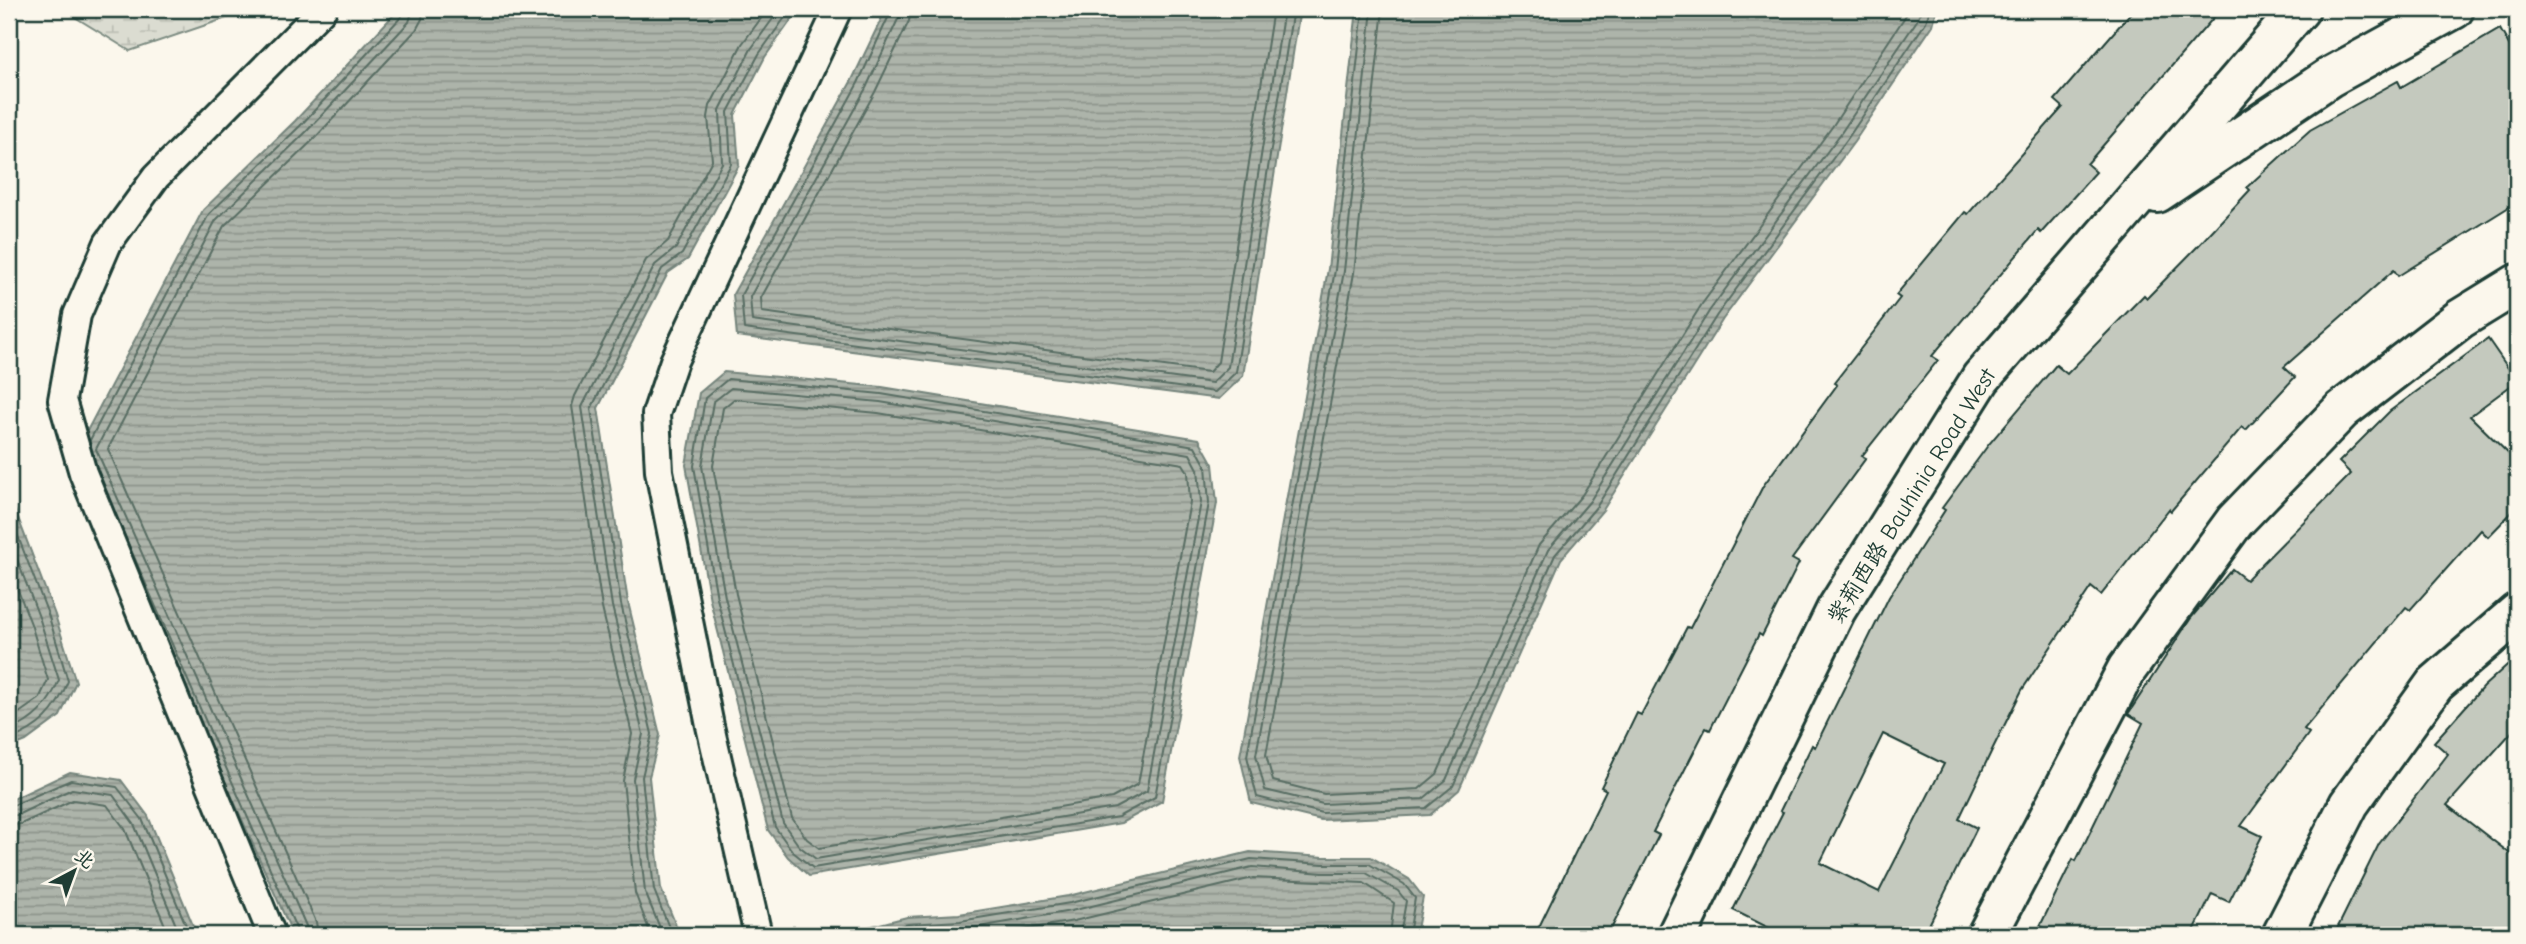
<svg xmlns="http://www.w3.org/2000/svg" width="2526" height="944" viewBox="0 0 2526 944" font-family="'Comic Neue','LXGW WenKai TC',sans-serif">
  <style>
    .wetland { fill: url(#wetland-marsh); stroke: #7d8c82; stroke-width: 2 }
    .water { fill: url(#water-rules); stroke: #74847b; stroke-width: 2 }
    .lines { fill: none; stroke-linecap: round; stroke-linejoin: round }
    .shore { stroke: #586d63; stroke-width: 2 }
    .building { fill: #c4c9be; stroke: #1f3d34; stroke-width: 2; fill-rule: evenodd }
    .lane-casing { stroke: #1f3d34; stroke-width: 32 }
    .street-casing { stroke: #1f3d34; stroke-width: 44 }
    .lane { stroke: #fbf7ec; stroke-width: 26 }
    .street { stroke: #fbf7ec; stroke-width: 38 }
    .labels { text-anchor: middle; stroke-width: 5; stroke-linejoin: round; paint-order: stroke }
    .street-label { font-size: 23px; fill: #1f3d34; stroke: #fbf7ec }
  </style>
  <defs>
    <pattern id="wetland-marsh" width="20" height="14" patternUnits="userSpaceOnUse" patternTransform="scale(1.75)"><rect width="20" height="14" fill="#dbdcd1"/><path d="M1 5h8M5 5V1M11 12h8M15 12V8" fill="none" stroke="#bcbeb4"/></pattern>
    <pattern id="water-rules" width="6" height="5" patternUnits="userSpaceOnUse" patternTransform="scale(1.75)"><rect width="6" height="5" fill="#adb4aa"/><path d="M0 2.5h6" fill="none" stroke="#8c948b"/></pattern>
  </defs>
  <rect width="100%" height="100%" fill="#fbf7ec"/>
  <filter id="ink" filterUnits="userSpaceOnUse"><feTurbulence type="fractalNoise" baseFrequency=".0143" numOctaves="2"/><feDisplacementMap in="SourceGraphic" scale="14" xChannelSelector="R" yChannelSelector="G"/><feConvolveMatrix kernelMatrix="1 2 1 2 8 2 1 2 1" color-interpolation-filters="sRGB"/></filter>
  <g filter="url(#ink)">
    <polygon class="wetland" points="62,9 253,9 130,51"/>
    <g class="water">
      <polygon points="399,9 799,9 765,57 735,115 739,165 688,259 668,273 598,408 628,602 660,735 649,777 661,889 680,935 293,935 78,448 203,210 295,121"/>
      <polygon points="886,9 1300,9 1243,376 1219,399 737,336 733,294 852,80"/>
      <polygon points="1357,9 1937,9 1933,25 1854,142 1723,319 1603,510 1561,559 1459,790 1430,815 1321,820 1251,803 1240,756 1328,269"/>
      <polygon points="724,372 882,387 1199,439 1213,464 1217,503 1162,801 1121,823 809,876 788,857 768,830 710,600 686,465 699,393"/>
      <polygon points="9,494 55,615 76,682 60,716 26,741 9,748"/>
      <polygon points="70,772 121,780 148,816 197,935 9,935 9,801"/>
      <polygon points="1250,852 1324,857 1371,857 1409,879 1423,897 1416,935 837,935 907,917 959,914 1068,896"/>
    </g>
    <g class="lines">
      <g class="shore">
        <polyline points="892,9 858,83 741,295 744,329 1215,392 1236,372 1293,9"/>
        <polyline points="900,9 899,17 866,88 750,297 752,321 1212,383 1228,367 1284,9"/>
        <polyline points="911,9 909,21 875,92 761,298 762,312 1209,372 1218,362 1273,9"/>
        <polyline points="1363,9 1335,270 1247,756 1257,797 1322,813 1426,808 1453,786 1555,555 1597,506 1717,315 1848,138 1926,22 1930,9"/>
        <polyline points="1372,9 1344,271 1256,755 1265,790 1323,804 1423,799 1446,780 1548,550 1590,501 1710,310 1841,133 1918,19 1921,9"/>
        <polyline points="1383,9 1354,273 1266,755 1273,781 1324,794 1419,789 1437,774 1539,545 1582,495 1702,304 1832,127 1910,9"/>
        <polygon points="728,379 881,394 1195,446 1206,466 1209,503 1155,797 1118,817 813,868 793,852 775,827 717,598 694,466 705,398"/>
        <polygon points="731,388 880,402 1190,454 1198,469 1201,502 1147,791 1115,808 816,859 799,846 783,823 725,597 702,466 713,402"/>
        <polygon points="734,399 878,413 1183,464 1188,472 1190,502 1138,784 1112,798 819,848 807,839 792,818 736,594 713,466 723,408"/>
        <polyline points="89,442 209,214 300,126 402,16 404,9"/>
        <path d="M 9,513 L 49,617 L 68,681 C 56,712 40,728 9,740"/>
        <polyline points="117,518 299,935"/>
        <path d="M 9,538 L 40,620 L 59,680 C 49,705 34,721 9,731"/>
        <polyline points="9,567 31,624 48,680 39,699 9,720"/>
        <polyline points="9,807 71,780 117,787 142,819 190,935"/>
        <polyline points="9,816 17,815 72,789 113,795 134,824 180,935"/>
        <polyline points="9,826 21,824 73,800 107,805 125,829 169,935"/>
        <polyline points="308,935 306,926 96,449 216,220 306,132 409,22 413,9"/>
        <polyline points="318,935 316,922 108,449 224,226 314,139 416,30 422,19 423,9"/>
        <polyline points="651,935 635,893 623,781 632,734 602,608 572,406 575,396 646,260 668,241 712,160 708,117 710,106 742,44 768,9"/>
        <polyline points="663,935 645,892 633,779 643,734 612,606 582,407 655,265 676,248 722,163 720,110 751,49 780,9"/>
        <polyline points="672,935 654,890 642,777 652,734 621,604 591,409 662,269 682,254 731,164 728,112 759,54 791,9"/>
        <polyline points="864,935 908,924 960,921 1070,903 1251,859 1323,864 1369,864 1404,884 1415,898 1409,935"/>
        <polyline points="898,935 910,932 962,930 1071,911 1252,867 1323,873 1366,873 1398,891 1406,901 1400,935"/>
        <polyline points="993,935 1074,921 1253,878 1364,883 1394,903 1390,935"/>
      </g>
    </g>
    <g class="building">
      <polygon points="2134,9 2221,9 2087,164 2096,172 2041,233 2038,230 1932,356 1938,360 1862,456 1866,458 1792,559 1799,563 1762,636 1759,634 1710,730 1706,728 1679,781 1653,832 1659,835 1608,935 1535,935 1606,790 1601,787 1637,713 1641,715 1687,627 1690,628 1763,486 1837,385 1834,383 1900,298 1896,295 1965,212 1968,214 2063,107 2055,100"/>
      <path d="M 2500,29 L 2517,59 L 2517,202 L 2398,276 L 2394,270 L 2284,367 L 2295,377 L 2246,430 L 2242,427 L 2171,511 L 2169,509 L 2101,595 L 2091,587 L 2022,690 L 1993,748 L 1959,819 L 1977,828 L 1924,935 L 1783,935 L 1733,910 L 1783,812 L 1780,811 L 1812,745 L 1815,747 L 1889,597 L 1945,510 L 1942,508 L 1989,444 L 2056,365 L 2067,374 L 2144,295 L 2147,298 L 2198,246 L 2250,190 L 2247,187 L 2310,130 L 2398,81 L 2401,87 ZM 1883,734 L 1944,764 L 1879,892 L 1820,863 Z"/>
      <polygon points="2488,339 2517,381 2470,416 2517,462 2517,507 2488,537 2481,530 2410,610 2406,607 2304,729 2309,733 2241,826 2262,836 2229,902 2212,894 2192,935 2060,935 2040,926 2073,859 2076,861 2143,723 2128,714 2191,618 2232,569 2246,580 2351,474 2339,462 2390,411"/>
      <polygon points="2517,656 2517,726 2447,805 2517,859 2517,935 2334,935 2379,844 2448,754 2434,742 2483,687"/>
    </g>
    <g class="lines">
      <g class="lane-casing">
        <g id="lane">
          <polyline points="272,935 83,473 62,400 77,315 108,243 156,177 323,9"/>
          <polyline points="758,935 710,726 659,471 656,414 674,361 838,9"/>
        </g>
      </g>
      <g class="street-casing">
        <g id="street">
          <polyline points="2157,193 2330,77 2454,9"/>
          <polyline points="1677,935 1836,610 1981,378 2300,9"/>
          <polyline points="1987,935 2127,669 2235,521 2342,410 2460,319 2517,284"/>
          <polyline points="2282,935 2349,804 2435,684 2517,613"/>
        </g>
      </g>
      <use href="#lane" class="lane"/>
      <use href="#street" class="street"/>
    </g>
  </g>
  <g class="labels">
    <g class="street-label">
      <text transform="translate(1911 496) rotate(-58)" y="8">紫荊西路 Bauhinia Road West</text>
    </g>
  </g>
  <rect width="2526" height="944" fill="none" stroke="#fbf7ec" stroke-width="35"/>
  <rect x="18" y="18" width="2491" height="909" fill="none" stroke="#1f3d34" stroke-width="2.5" filter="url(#ink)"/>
  <g transform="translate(74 871) rotate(41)" stroke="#fbf7ec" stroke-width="5" paint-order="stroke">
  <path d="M0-5L12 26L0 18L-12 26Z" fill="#1f3d34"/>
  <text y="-10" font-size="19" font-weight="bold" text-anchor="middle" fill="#1f3d34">北</text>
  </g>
</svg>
